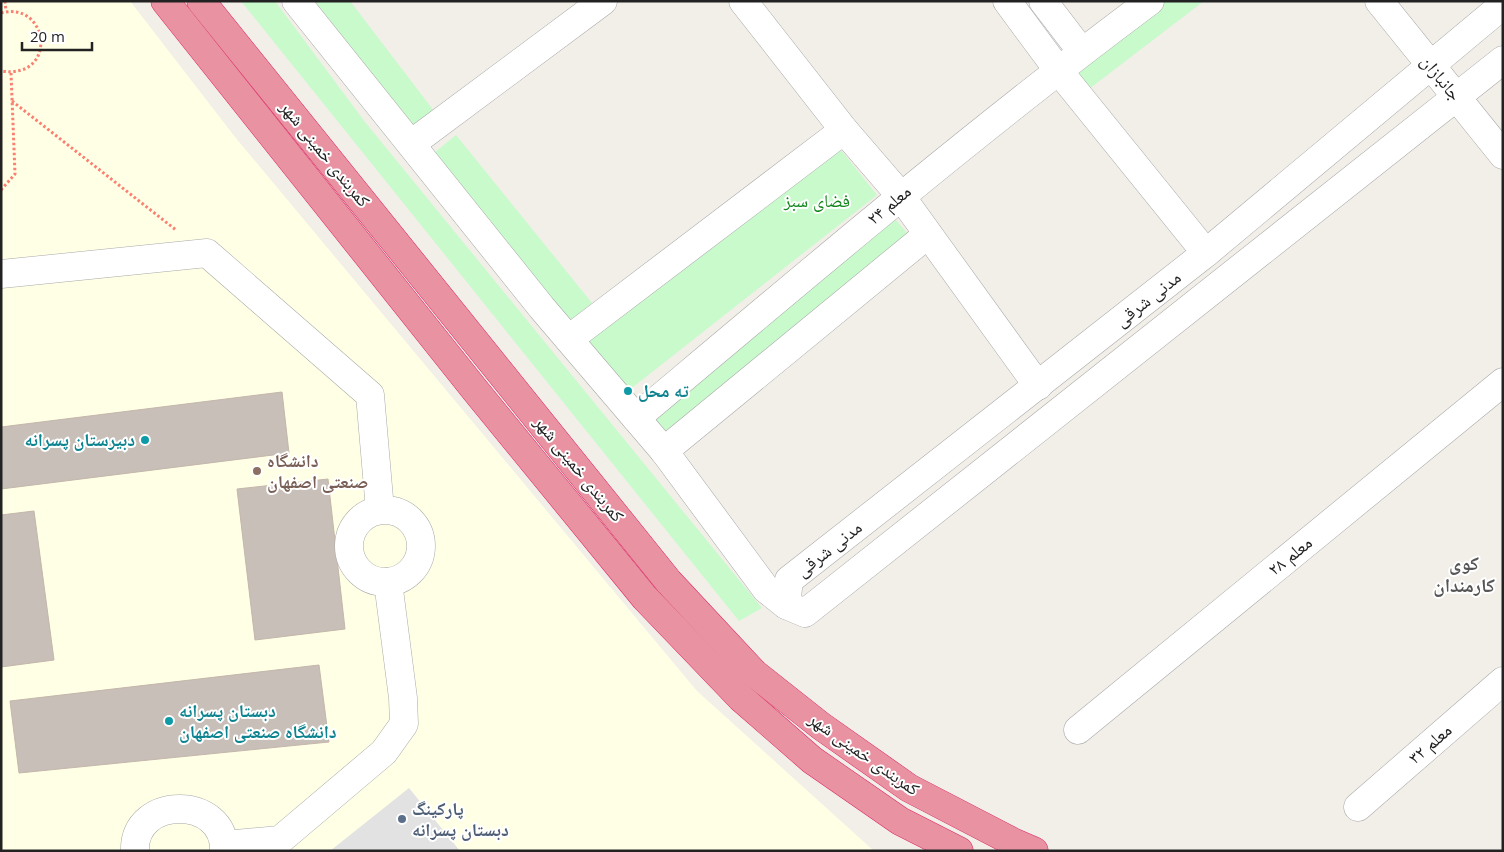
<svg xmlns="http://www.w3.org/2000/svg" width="1504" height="852" viewBox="0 0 1504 852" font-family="'Open Sans','Noto Naskh Arabic',sans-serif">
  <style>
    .education { fill: #ffffe5 }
    .park { fill: #c8facc }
    .parking { fill: #e2e2e2 }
    .building { fill: #c7bfb8; stroke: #c4b6ab }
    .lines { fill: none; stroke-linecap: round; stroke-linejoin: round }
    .minor-casing { stroke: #a9a9a9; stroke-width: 29 }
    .highway-casing { stroke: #dc2a67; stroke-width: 29 }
    .path { stroke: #fa8072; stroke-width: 3; stroke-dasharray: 2.5 2.5; stroke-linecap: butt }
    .minor { stroke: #fff; stroke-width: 28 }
    .highway { stroke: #e892a2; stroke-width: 28 }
    .culture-dot { fill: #0f9aa8; stroke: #fff; stroke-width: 2 }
    .education-dot { fill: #8d6e63; stroke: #fff; stroke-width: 2 }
    .service-dot { fill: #5c6f8a; stroke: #fff; stroke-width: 2 }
    .labels { text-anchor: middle; stroke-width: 4; stroke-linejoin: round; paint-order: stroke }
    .street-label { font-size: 18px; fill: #222; stroke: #fff }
    .park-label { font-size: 18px; fill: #0c8416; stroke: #fff }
    .culture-label { font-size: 18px; font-weight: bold; fill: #0d838f; stroke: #fff; text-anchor: start }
    .education-label { font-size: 18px; font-weight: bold; fill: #785e54; stroke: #fff; text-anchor: start }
    .service-label { font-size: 18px; font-weight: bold; fill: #4e5e75; stroke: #fff; text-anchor: start }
    .neighbourhood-label { font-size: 19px; font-weight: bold; fill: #555; stroke: #fff }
  </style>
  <rect width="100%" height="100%" fill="#f2efe9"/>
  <polygon class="education" points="1,1 130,1 235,137 697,691 874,851 1,851"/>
  <g class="park">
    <polygon points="241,1 275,1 365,122 762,608 739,621"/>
    <polygon points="315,1 350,1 437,115 415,132"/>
    <polygon points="1165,1 1204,1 1089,89 1075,70"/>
    <polygon points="456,135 592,303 570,321 434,153"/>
    <polygon points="837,145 877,195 628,391 588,341"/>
    <polygon points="895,219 913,240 664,439 647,417"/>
  </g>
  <polygon class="parking" points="409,788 460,851 330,851"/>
  <g class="building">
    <polygon points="282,392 289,453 1,489 1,427"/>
    <polygon points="328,479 345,629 255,640 237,489"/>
    <polygon points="34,511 54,660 1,667 1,515"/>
    <polygon points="319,665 329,742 19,773 10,701"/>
  </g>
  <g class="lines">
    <g class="minor-casing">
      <g id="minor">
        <polyline points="296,1 542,308 664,451 766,589 786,605"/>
        <polyline points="743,1 844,130 900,195 1038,386"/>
        <polyline points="1007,1 1058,70 1206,253"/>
        <polyline points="1043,1 1082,52"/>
        <polyline points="1379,1 1503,155"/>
        <polyline points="1503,5 1206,253 789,580 786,605 805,613 1503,60"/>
        <polyline points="411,144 603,1"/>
        <polyline points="1,274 207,253 370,395 380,510"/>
        <polyline points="569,339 844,130"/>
        <path d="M 636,418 C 805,276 973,133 1150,1"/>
        <polyline points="664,451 927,235"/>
        <circle cx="385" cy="546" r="36"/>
        <polyline points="1078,730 1503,382"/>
        <polyline points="1358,807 1503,681"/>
        <polyline points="225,845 280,840 384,752 404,724 403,698 388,582"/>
        <path d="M 135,851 C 133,795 226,795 224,851"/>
      </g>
    </g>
    <g class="highway-casing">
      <g id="highway">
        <polyline points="165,1 475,390 645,598 741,698 812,760 900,821 959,851"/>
        <polyline points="201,1 669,582 754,673 821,726 909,788 1013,842 1034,851"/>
      </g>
    </g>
    <g class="path">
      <polyline points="5,1 6,11"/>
      <path d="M 1,13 C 49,0 59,80 1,71"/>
      <polyline points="12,101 176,230"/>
      <polyline points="1,190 15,174 11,73"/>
    </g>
    <use href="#minor" class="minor"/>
    <use href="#highway" class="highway"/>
  </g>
  <g class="culture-dot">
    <circle cx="628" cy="391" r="5"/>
    <circle cx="145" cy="440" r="5"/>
    <circle cx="169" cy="721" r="5"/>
  </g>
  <circle class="education-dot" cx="257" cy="471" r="5"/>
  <circle class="service-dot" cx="402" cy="819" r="5"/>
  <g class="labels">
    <g class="street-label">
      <text transform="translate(1441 78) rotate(51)" y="6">جانبازان</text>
      <text transform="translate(325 154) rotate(51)" y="6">کمربندی خمینی شهر</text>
      <text transform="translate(889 205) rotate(-40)" y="6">معلم ۲۴</text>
      <text transform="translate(1148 299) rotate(-38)" y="6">مدنی شرقی</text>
      <text transform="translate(579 469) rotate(51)" y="6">کمربندی خمینی شهر</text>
      <text transform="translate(829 549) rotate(-38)" y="6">مدنی شرقی</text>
      <text transform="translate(1290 556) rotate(-39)" y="6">معلم ۲۸</text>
      <text transform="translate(1430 744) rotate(-41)" y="6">معلم ۳۲</text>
      <text transform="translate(864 754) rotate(35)" y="6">کمربندی خمینی شهر</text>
    </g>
    <g class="park-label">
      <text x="817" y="207">فضای سبز</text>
    </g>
    <g class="culture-label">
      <text x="638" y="397">ته محل</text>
      <text x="135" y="446" text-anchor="end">دبیرستان پسرانه</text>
      <text x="179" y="717">دبستان پسرانه<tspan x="179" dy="21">دانشگاه صنعتی اصفهان</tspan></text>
    </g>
    <g class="education-label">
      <text x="267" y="467">دانشگاه<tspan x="267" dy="21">صنعتی اصفهان</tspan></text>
    </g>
    <g class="service-label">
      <text x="412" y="815">پارکینگ<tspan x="412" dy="21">دبستان پسرانه</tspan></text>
    </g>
    <g class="neighbourhood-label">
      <text x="1464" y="570">کوی<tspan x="1464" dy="22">کارمندان</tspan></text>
    </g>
  </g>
  <rect width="1504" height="852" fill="none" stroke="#222222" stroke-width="5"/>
  <path d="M22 42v8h70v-8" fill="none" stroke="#222222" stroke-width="2.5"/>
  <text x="30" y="42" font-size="15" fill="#222222" stroke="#ffffff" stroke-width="4" paint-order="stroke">20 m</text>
</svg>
